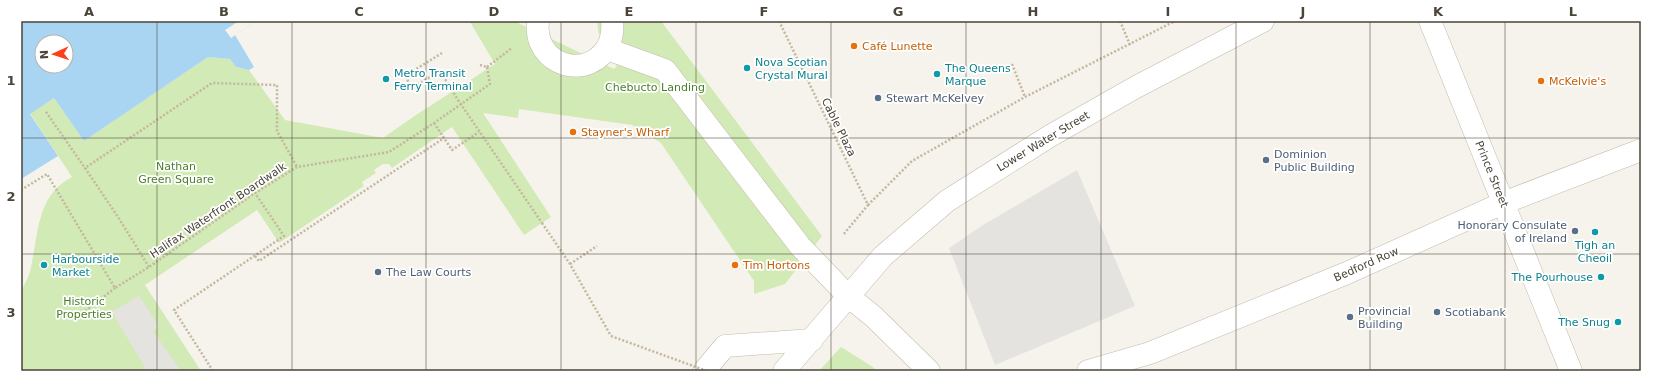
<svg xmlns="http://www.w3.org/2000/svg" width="1662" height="392" viewBox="0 0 1662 392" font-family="'DejaVu Sans',sans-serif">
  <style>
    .green { fill: #d2eab5 }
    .parking { fill: #e5e3e0 }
    .water { fill: #a9d4f2; fill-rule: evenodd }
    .pier { fill: #f6f3ec }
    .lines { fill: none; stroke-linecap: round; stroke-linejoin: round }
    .minor-casing { stroke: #c2bbae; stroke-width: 23 }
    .path { stroke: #c4b79f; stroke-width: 2.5; stroke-dasharray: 2 2; stroke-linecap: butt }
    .minor { stroke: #fff; stroke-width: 22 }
    .path-bridge { stroke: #c4b79f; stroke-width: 2.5; stroke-dasharray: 2 2; stroke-linecap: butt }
    .grid { fill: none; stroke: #4b4439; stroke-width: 1; stroke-opacity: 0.55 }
    .food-dot { fill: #e8710a; stroke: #fff; stroke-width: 1.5 }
    .culture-dot { fill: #0f9aa8; stroke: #fff; stroke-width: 1.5 }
    .service-dot { fill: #5c6f8a; stroke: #fff; stroke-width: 1.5 }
    .labels { text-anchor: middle; stroke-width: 3.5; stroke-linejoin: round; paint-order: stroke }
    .food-label { font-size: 11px; fill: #c56008; stroke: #fff; text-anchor: start }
    .culture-label { font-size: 11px; fill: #0d838f; stroke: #fff; text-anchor: start }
    .park-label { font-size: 11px; fill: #4a7f2a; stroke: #fff }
    .service-label { font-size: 11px; fill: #4e5e75; stroke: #fff; text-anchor: start }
    .street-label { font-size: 11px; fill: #4b4439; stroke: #fff }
    .neatline { fill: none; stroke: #4b4439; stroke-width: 1.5 }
    .grid-label { font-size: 13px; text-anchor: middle; font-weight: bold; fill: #4b4439 }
  </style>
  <rect width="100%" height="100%" fill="#f6f3ec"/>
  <g class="green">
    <path d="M 472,21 L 514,21 L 614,69 L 617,66 C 609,56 595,34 598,21 L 661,21 L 822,236 L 785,284 L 754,294 L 754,281 L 661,143 L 632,125 L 519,109 L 518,118 L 483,113 L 551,217 L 524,235 L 452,127 L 392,168 L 389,164 L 383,164 L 374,170 L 376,173 L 362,182 L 364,186 L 279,243 L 257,210 L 145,285 L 201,371 L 21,371 C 21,351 21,330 21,310 C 21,305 19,296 21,292 C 23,286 27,281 29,275 C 39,240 34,196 72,177 L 30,113 L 54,98 L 84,141 L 208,57 L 230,59 L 236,67 L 249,70 L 285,120 L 383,138 L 416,115 L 495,64 L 470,22 Z"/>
    <polygon points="841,347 873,367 876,371 819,371"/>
  </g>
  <g class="parking">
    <polygon points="1077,170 1135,306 995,365 949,248 983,225"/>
    <polygon points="139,296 159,326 153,331 181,371 147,371 112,312"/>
  </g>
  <path class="water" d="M 21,21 L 256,21 L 235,35 L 254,67 L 249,70 L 236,67 L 230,59 L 208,57 L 84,141 L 54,98 L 30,114 L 58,156 L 21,179 ZM 42,42 L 66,42 L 66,66 L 42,66 Z"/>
  <polygon class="pier" points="239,21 256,21 231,38 225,30"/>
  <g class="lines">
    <g class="minor-casing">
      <g id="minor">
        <path d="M 538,21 C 532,66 591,84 610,42 C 612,35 613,28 612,21"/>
        <polyline points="1430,21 1571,371"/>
        <polyline points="607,49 665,70 800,246 848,296 874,317 929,371"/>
        <polyline points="704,371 725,346 812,340"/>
        <polyline points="784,371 883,256 947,201 1050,136 1136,87 1263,21"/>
        <polyline points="1088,371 1150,353 1347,273 1503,203 1641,150"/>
      </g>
    </g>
    <g class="path">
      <polyline points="779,21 868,205 843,235"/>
      <polyline points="1120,21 1130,45"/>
      <polyline points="442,53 405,76 412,88 440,71 458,100"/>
      <polyline points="1012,64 1025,97"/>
      <polyline points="480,65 487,67"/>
      <polyline points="487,67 512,48"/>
      <polyline points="46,112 85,168"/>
      <polyline points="434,123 452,150 479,132"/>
      <polyline points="21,190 47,174 115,288 149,267 255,193 297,167 389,152 434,123 490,84 487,67"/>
      <polyline points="868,205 912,161 1025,97 1175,21"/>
      <polyline points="542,223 570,264 611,336"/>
      <polyline points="255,256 259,261 444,138"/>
      <polyline points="570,264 597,246"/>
      <polyline points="149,267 118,217 85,168 212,83 277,85 277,131 297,167"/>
      <polyline points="85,311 115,288"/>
      <polyline points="213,371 174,310 284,236 255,193"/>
    </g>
    <use href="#minor" class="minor"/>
    <g class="path-bridge">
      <polyline points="458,100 542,223"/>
      <polyline points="611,336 707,371"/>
    </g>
  </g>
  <path class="grid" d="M 157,21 L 157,371M 292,21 L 292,371M 426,21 L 426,371M 561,21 L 561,371M 696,21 L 696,371M 831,21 L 831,371M 966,21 L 966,371M 1101,21 L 1101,371M 1236,21 L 1236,371M 1370,21 L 1370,371M 1505,21 L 1505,371M 21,138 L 1641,138M 21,254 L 1641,254"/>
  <g class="food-dot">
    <circle cx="854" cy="46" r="4"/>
    <circle cx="1541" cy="81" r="4"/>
    <circle cx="573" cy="132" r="4"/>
    <circle cx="735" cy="265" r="4"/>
  </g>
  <g class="culture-dot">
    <circle cx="747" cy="68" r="4"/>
    <circle cx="937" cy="74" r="4"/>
    <circle cx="386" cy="79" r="4"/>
    <circle cx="1595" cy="232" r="4"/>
    <circle cx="44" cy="265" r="4"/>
    <circle cx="1601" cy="277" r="4"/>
    <circle cx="1618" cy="322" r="4"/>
  </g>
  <g class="service-dot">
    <circle cx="878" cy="98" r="4"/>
    <circle cx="1266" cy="160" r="4"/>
    <circle cx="1575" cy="231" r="4"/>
    <circle cx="378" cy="272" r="4"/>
    <circle cx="1437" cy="312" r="4"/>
    <circle cx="1350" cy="317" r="4"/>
  </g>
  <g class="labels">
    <g class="food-label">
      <text x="862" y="50">Café Lunette</text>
      <text x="1549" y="85">McKelvie's</text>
      <text x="581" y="136">Stayner's Wharf</text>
      <text x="743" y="269">Tim Hortons</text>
    </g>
    <g class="culture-label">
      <text x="755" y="66">Nova Scotian<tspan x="755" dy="13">Crystal Mural</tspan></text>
      <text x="945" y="72">The Queens<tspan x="945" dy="13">Marque</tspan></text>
      <text x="394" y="77">Metro Transit<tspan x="394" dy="13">Ferry Terminal</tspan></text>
      <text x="1595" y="249" text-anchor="middle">Tigh an<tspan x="1595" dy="13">Cheoil</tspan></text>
      <text x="52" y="263">Harbourside<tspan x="52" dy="13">Market</tspan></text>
      <text x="1593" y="281" text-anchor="end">The Pourhouse</text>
      <text x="1610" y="326" text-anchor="end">The Snug</text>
    </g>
    <g class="park-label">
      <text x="655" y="91">Chebucto Landing</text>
      <text x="176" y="170">Nathan<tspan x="176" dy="13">Green Square</tspan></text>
      <text x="84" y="305">Historic<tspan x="84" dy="13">Properties</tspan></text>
    </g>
    <g class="service-label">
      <text x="886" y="102">Stewart McKelvey</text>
      <text x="1274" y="158">Dominion<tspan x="1274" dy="13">Public Building</tspan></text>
      <text x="1567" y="229" text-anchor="end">Honorary Consulate<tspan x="1567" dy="13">of Ireland</tspan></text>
      <text x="386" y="276">The Law Courts</text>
      <text x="1358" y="315">Provincial<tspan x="1358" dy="13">Building</tspan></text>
      <text x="1445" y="316">Scotiabank</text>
    </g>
    <g class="street-label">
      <text transform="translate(839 127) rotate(64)" y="4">Cable Plaza</text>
      <text transform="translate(1043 141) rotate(-31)" y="4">Lower Water Street</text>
      <text transform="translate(1492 174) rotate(68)" y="4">Prince Street</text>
      <text transform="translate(218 210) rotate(-34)" y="4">Halifax Waterfront Boardwalk</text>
      <text transform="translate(1366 264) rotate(-24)" y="4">Bedford Row</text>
    </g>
  </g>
  <rect width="1662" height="392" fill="none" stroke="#ffffff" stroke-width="44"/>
  <g transform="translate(54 54) rotate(267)"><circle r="19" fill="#ffffff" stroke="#b7b4b0"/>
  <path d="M0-3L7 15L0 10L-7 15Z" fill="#fc3f1d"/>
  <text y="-6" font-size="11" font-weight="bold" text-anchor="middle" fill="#4b4439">N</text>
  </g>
  <rect x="22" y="22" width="1618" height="348" class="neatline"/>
  <g class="grid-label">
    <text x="89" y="16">A</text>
    <text x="224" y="16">B</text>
    <text x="359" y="16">C</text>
    <text x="494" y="16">D</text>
    <text x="629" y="16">E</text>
    <text x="764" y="16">F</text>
    <text x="898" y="16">G</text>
    <text x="1033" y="16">H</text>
    <text x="1168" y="16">I</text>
    <text x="1303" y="16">J</text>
    <text x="1438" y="16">K</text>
    <text x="1573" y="16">L</text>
    <text x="11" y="85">1</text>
    <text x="11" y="201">2</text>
    <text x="11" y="317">3</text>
  </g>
</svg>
